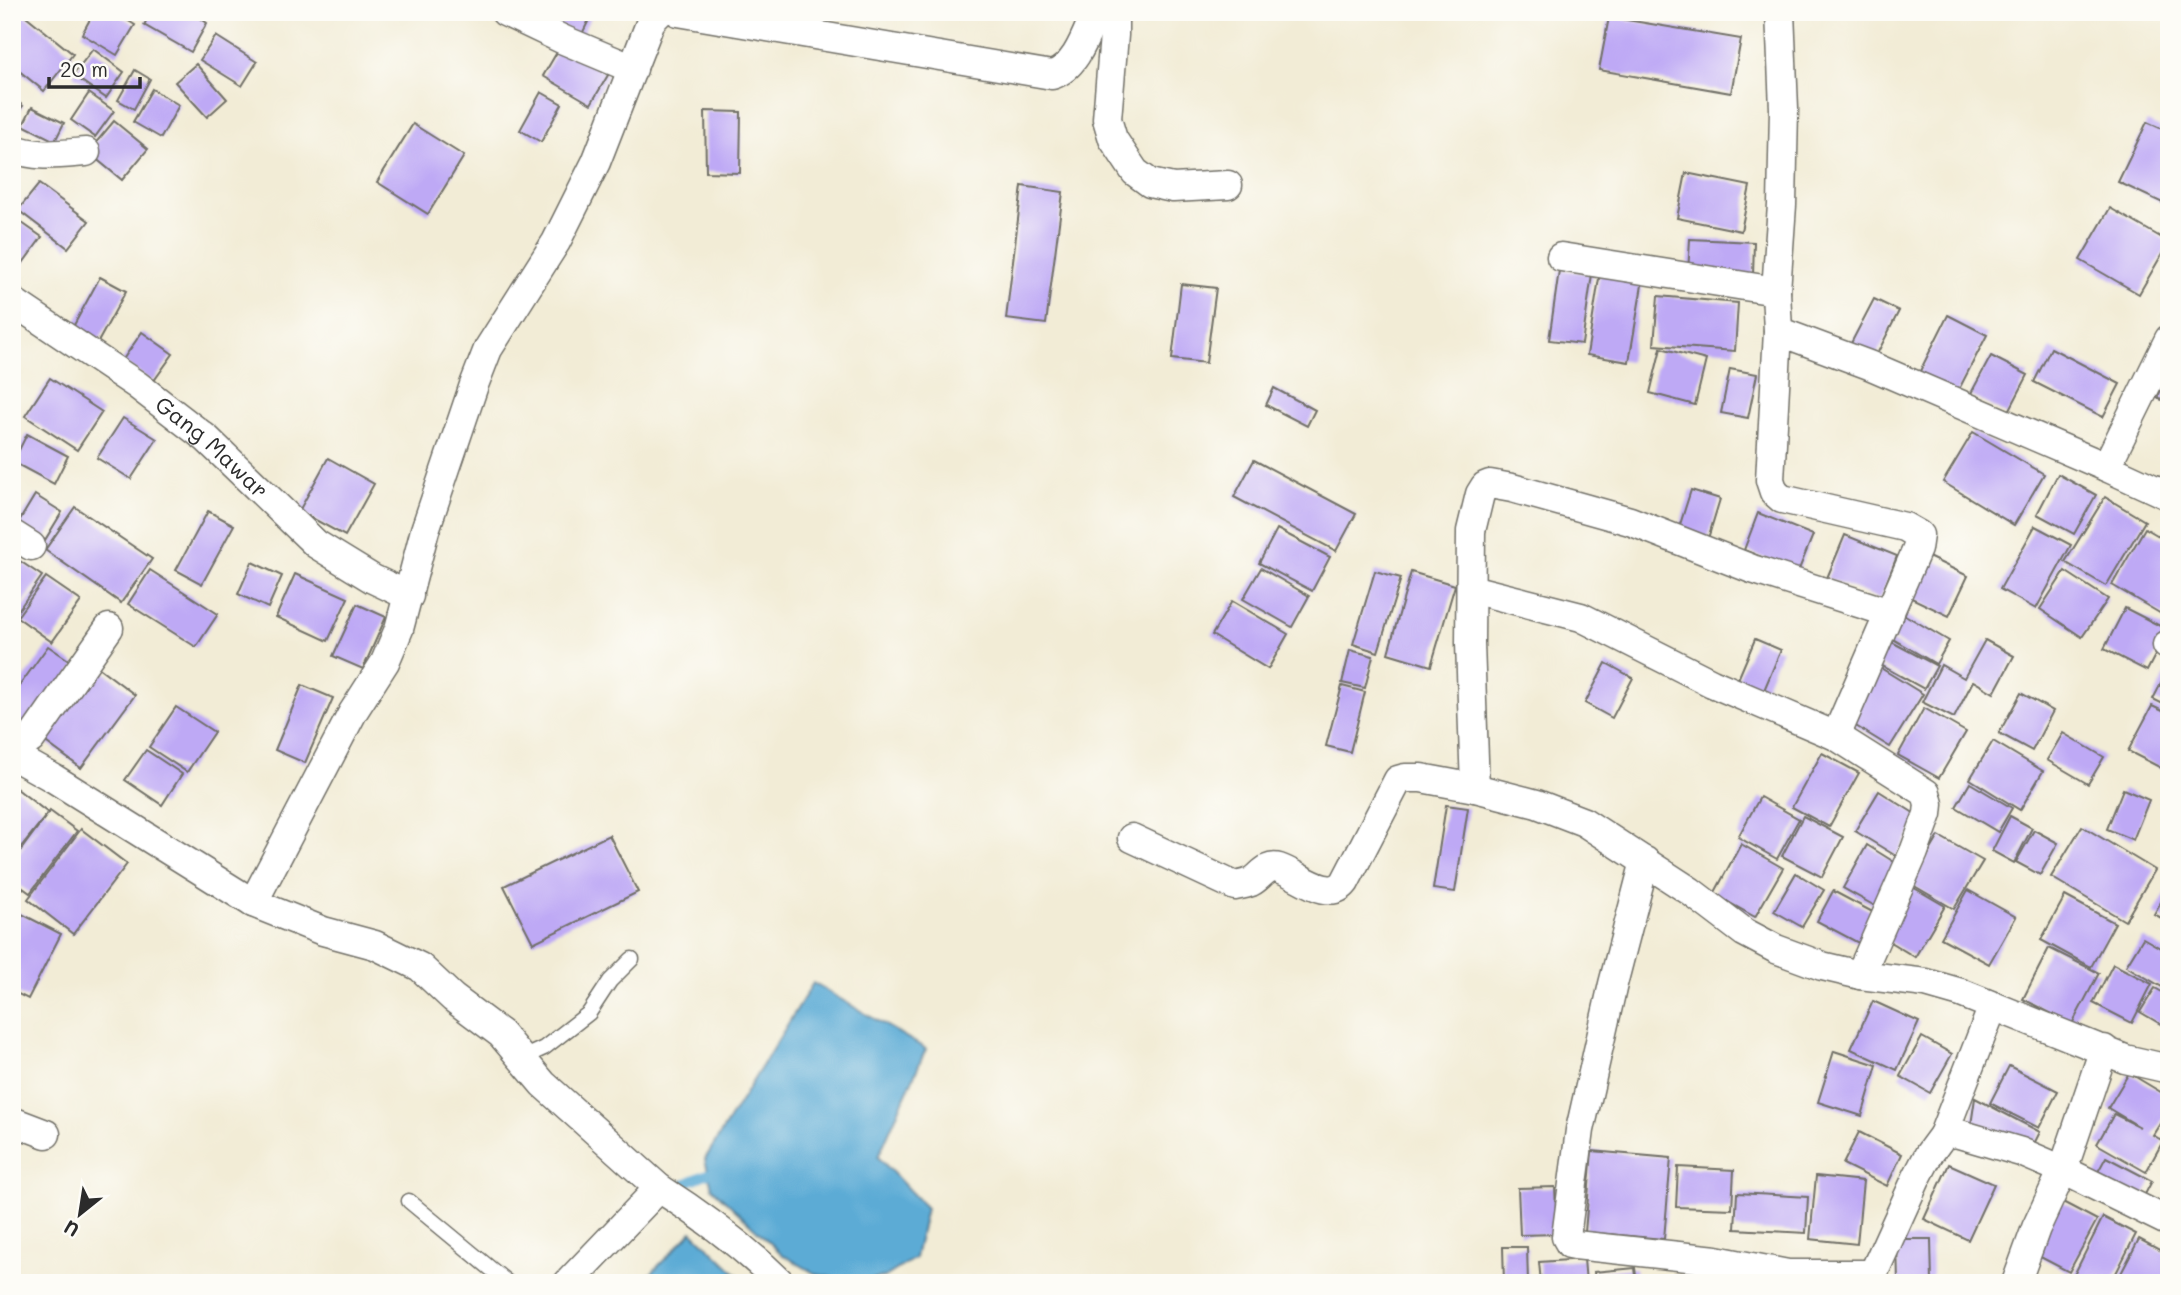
<svg xmlns="http://www.w3.org/2000/svg" width="2181" height="1295" viewBox="0 0 2181 1295" font-family="Mali,sans-serif">
  <style>
    .water { fill: #5babd5; stroke: #436b80; stroke-width: 2 }
    .lines { fill: none; stroke-linecap: round; stroke-linejoin: round }
    .stream { stroke: #5babd5; stroke-width: 9 }
    .building { fill: #bea9f5 }
    .lane-casing { stroke: #716f67; stroke-width: 17 }
    .street-casing { stroke: #716f67; stroke-width: 31 }
    .lane { stroke: #fff; stroke-width: 14 }
    .street { stroke: #fff; stroke-width: 28 }
    .labels { text-anchor: middle; stroke-width: 5; stroke-linejoin: round; paint-order: stroke }
    .street-label { font-size: 23px; fill: #2b2b2b; stroke: #fdfcf7 }
  </style>
  <rect width="100%" height="100%" fill="#fdfcf7"/>
  <filter id="ink" filterUnits="userSpaceOnUse"><feTurbulence type="fractalNoise" baseFrequency=".0143" numOctaves="2"/><feDisplacementMap in="SourceGraphic" scale="14" xChannelSelector="R" yChannelSelector="G"/><feConvolveMatrix kernelMatrix="1 2 1 2 8 2 1 2 1" color-interpolation-filters="sRGB"/></filter>
  <filter id="wash" filterUnits="userSpaceOnUse"><feTurbulence type="fractalNoise" baseFrequency=".00686" numOctaves="4" result="noise"/><feDisplacementMap in="SourceGraphic" scale="28" xChannelSelector="R" yChannelSelector="G"/><feGaussianBlur stdDeviation="1.57" result="paint"/><feColorMatrix in="noise" values="0 0 0 0 0 0 0 0 0 0 0 0 0 0 0 0 0 1.4 0 .05"/><feComposite in="paint" operator="in"/></filter>
  <g filter="url(#wash)">
    <rect width="100%" height="100%" fill="#f2ecd6"/>
    <g class="water">
      <polygon points="813,983 926,1049 878,1157 926,1208 915,1258 885,1277 855,1282 816,1274 783,1255 712,1188 705,1159"/>
      <polygon points="692,1231 746,1283 642,1283"/>
    </g>
    <g class="lines">
      <polyline class="stream" points="683,1186 690,1181 709,1173"/>
    </g>
    <g id="blocks">
      <g class="building">
        <polygon points="12,12 21,12 73,54 44,91 12,65"/>
        <polygon points="94,12 114,12 135,25 117,55 82,34"/>
        <polygon points="151,12 192,12 207,23 191,52 144,25"/>
        <polygon points="562,12 593,12 581,36 556,23"/>
        <polygon points="1609,17 1741,39 1731,93 1599,70"/>
        <polygon points="216,36 257,62 242,86 200,60"/>
        <polygon points="560,47 608,75 591,104 543,76"/>
        <polygon points="93,49 124,72 106,98 73,75"/>
        <polygon points="196,64 227,99 207,117 175,82"/>
        <polygon points="135,70 150,79 134,109 118,100"/>
        <polygon points="152,89 179,105 161,138 133,122"/>
        <polygon points="541,92 562,104 541,142 520,130"/>
        <polygon points="89,93 114,111 95,137 71,120"/>
        <polygon points="12,97 23,106 12,119"/>
        <polygon points="32,107 64,123 55,141 23,125"/>
        <polygon points="705,111 741,112 740,173 706,172"/>
        <polygon points="114,121 148,149 122,180 88,152"/>
        <polygon points="2147,122 2169,132 2169,206 2118,182"/>
        <polygon points="413,124 464,156 428,214 377,182"/>
        <polygon points="1686,173 1750,186 1741,231 1677,218"/>
        <polygon points="39,184 89,221 68,248 18,210"/>
        <polygon points="1022,186 1063,192 1046,324 1006,319"/>
        <polygon points="2110,208 2169,242 2139,294 2080,260"/>
        <polygon points="12,216 42,237 12,278"/>
        <polygon points="1690,239 1754,242 1753,276 1688,273"/>
        <polygon points="1559,270 1592,274 1582,344 1549,340"/>
        <polygon points="1600,272 1643,279 1629,362 1587,355"/>
        <polygon points="100,277 126,291 98,342 73,327"/>
        <polygon points="1181,284 1216,288 1206,363 1172,359"/>
        <polygon points="1658,296 1738,303 1735,351 1654,345"/>
        <polygon points="1874,299 1899,311 1874,360 1849,347"/>
        <polygon points="1948,315 1987,335 1955,397 1917,377"/>
        <polygon points="142,332 173,354 153,382 122,361"/>
        <polygon points="1661,348 1706,360 1695,405 1650,393"/>
        <polygon points="2051,348 2120,384 2103,417 2034,382"/>
        <polygon points="1991,356 2028,375 2007,415 1970,395"/>
        <polygon points="1730,369 1757,374 1748,418 1721,413"/>
        <polygon points="2169,375 2169,403 2157,398"/>
        <polygon points="50,378 102,412 77,450 25,416"/>
        <polygon points="1274,388 1315,410 1307,426 1266,405"/>
        <polygon points="123,418 157,439 131,479 97,458"/>
        <polygon points="1973,432 2044,474 2014,525 1943,482"/>
        <polygon points="27,434 68,456 54,484 13,462"/>
        <polygon points="328,458 374,484 345,536 299,511"/>
        <polygon points="1254,460 1356,514 1336,551 1234,497"/>
        <polygon points="2058,474 2096,495 2074,534 2037,514"/>
        <polygon points="1691,490 1720,499 1707,542 1677,534"/>
        <polygon points="35,495 62,512 45,540 18,523"/>
        <polygon points="2105,497 2145,521 2106,586 2065,562"/>
        <polygon points="75,507 152,559 121,603 45,550"/>
        <polygon points="208,511 234,525 202,584 176,570"/>
        <polygon points="1758,513 1813,535 1798,572 1744,550"/>
        <polygon points="2035,526 2071,545 2036,609 2000,589"/>
        <polygon points="2145,528 2169,542 2169,605 2163,615 2112,585"/>
        <polygon points="1277,529 1330,557 1312,591 1259,563"/>
        <polygon points="1845,535 1897,556 1880,599 1827,578"/>
        <polygon points="1922,554 1968,576 1949,616 1903,594"/>
        <polygon points="14,557 42,576 17,612 12,609 12,560"/>
        <polygon points="252,562 282,576 268,608 238,594"/>
        <polygon points="1261,568 1309,596 1292,627 1243,599"/>
        <polygon points="150,570 218,614 196,647 128,604"/>
        <polygon points="1375,571 1401,578 1378,652 1353,644"/>
        <polygon points="2065,571 2108,599 2082,637 2040,609"/>
        <polygon points="1411,572 1455,585 1431,666 1388,653"/>
        <polygon points="295,574 348,598 328,641 276,617"/>
        <polygon points="46,577 81,601 52,642 17,617"/>
        <polygon points="1232,601 1288,634 1268,669 1212,635"/>
        <polygon points="357,604 386,617 363,669 333,656"/>
        <polygon points="2125,608 2168,630 2147,671 2104,649"/>
        <polygon points="1900,612 1949,641 1936,664 1886,635"/>
        <polygon points="1755,639 1781,650 1762,695 1736,684"/>
        <polygon points="1888,640 1937,666 1924,689 1875,662"/>
        <polygon points="1985,640 2014,656 1994,693 1973,681 1954,718 1922,702 1941,665 1964,678"/>
        <polygon points="48,646 76,665 27,733 12,722 12,696"/>
        <polygon points="1350,650 1373,656 1365,688 1342,683"/>
        <polygon points="1606,663 1633,678 1612,718 1585,703"/>
        <polygon points="94,664 135,695 81,768 39,737"/>
        <polygon points="1879,667 1923,694 1890,747 1846,720"/>
        <polygon points="2169,668 2169,707 2153,699"/>
        <polygon points="302,685 333,698 305,763 275,750"/>
        <polygon points="1342,686 1365,692 1350,752 1326,746"/>
        <polygon points="2021,693 2053,711 2032,751 1999,733"/>
        <polygon points="2152,706 2169,714 2169,772 2128,751"/>
        <polygon points="176,707 214,732 187,772 149,747"/>
        <polygon points="1924,708 1966,732 1939,778 1898,755"/>
        <polygon points="2063,733 2104,757 2088,784 2047,760"/>
        <polygon points="1993,741 2043,771 2020,810 1970,779"/>
        <polygon points="146,750 182,774 162,805 125,780"/>
        <polygon points="1822,753 1859,773 1829,827 1792,807"/>
        <polygon points="1970,783 2012,808 1998,832 1956,807"/>
        <polygon points="12,785 48,813 16,853 12,850"/>
        <polygon points="2123,789 2149,800 2133,840 2107,829"/>
        <polygon points="1879,791 1920,817 1896,856 1855,831"/>
        <polygon points="1760,797 1799,819 1777,859 1738,837"/>
        <polygon points="1446,805 1468,808 1455,892 1433,889"/>
        <polygon points="50,811 77,831 30,893 12,880 12,862"/>
        <polygon points="1803,816 1843,837 1822,877 1782,856"/>
        <polygon points="2010,816 2032,828 2014,863 1992,851"/>
        <polygon points="2082,826 2155,870 2125,921 2051,877"/>
        <polygon points="81,829 127,864 73,934 28,899"/>
        <polygon points="2034,830 2058,843 2040,875 2016,862"/>
        <polygon points="609,835 638,892 533,943 504,886"/>
        <polygon points="1939,836 1983,861 1954,909 1911,884"/>
        <polygon points="1741,844 1783,868 1755,917 1714,894"/>
        <polygon points="1867,845 1899,865 1875,906 1843,888"/>
        <polygon points="1796,873 1824,890 1802,927 1774,911"/>
        <polygon points="1909,885 1945,906 1915,957 1880,936"/>
        <polygon points="2169,888 2169,922 2154,914"/>
        <polygon points="1968,890 2016,917 1989,964 1941,938"/>
        <polygon points="1833,891 1882,917 1866,947 1817,921"/>
        <polygon points="2065,896 2115,923 2091,967 2041,940"/>
        <polygon points="14,910 61,934 28,999 12,991 12,914"/>
        <polygon points="2143,938 2169,953 2169,991 2126,966"/>
        <polygon points="2049,948 2099,973 2072,1024 2023,999"/>
        <polygon points="2113,964 2152,984 2132,1023 2093,1003"/>
        <polygon points="2155,988 2169,996 2169,1029 2140,1012"/>
        <polygon points="1873,1001 1919,1022 1897,1070 1851,1049"/>
        <polygon points="1922,1037 1952,1054 1930,1093 1900,1076"/>
        <polygon points="1834,1051 1877,1065 1862,1116 1818,1102"/>
        <polygon points="2009,1066 2058,1091 2039,1128 1990,1103"/>
        <polygon points="2129,1073 2169,1097 2169,1109 2153,1135 2163,1141 2146,1172 2097,1144 2114,1114 2140,1127 2108,1108"/>
        <polygon points="1975,1098 2040,1132 2031,1150 1971,1125"/>
        <polygon points="1859,1132 1902,1154 1887,1186 1843,1164"/>
        <polygon points="1592,1151 1671,1158 1664,1239 1585,1232"/>
        <polygon points="2106,1157 2152,1181 2140,1204 2094,1179"/>
        <polygon points="1949,1164 1994,1184 1968,1240 1924,1219"/>
        <polygon points="1678,1167 1734,1170 1732,1209 1676,1207"/>
        <polygon points="1816,1176 1863,1181 1857,1244 1810,1239"/>
        <polygon points="1555,1187 1557,1234 1520,1235 1518,1188"/>
        <polygon points="1737,1193 1808,1197 1806,1233 1735,1229"/>
        <polygon points="2057,1199 2097,1220 2069,1272 2029,1251"/>
        <polygon points="2103,1217 2136,1234 2111,1283 2089,1283 2074,1275"/>
        <polygon points="1897,1239 1931,1239 1932,1283 1898,1283"/>
        <polygon points="2139,1239 2169,1255 2168,1283 2116,1283"/>
        <polygon points="1503,1247 1527,1247 1528,1283 1504,1283"/>
        <polygon points="1584,1259 1586,1283 1541,1283 1539,1262"/>
        <polygon points="1635,1268 1637,1283 1595,1283 1594,1272"/>
      </g>
    </g>
  </g>
  <g filter="url(#ink)">
    <use href="#blocks" fill-opacity="0" stroke="#716f67" stroke-width="2"/>
    <g class="lines">
      <g class="lane-casing">
        <g id="lane">
          <polyline points="520,1059 544,1048 589,1013 610,981 632,959"/>
          <polyline points="409,1201 508,1283"/>
        </g>
      </g>
      <g class="street-casing">
        <g id="street">
          <polyline points="505,12 564,40 633,69"/>
          <path d="M 678,12 L 1052,75 C 1077,67 1086,34 1096,12"/>
          <polyline points="1114,12 1114,35 1107,119 1113,139 1135,172 1150,183 1173,188 1228,185"/>
          <polyline points="1780,12 1784,109 1782,205 1776,291 1778,331 1770,480 1774,492 1782,499 1905,527 1919,535 1917,549 1836,736"/>
          <path d="M 12,148 C 36,158 61,154 86,152"/>
          <polyline points="1561,257 1776,291"/>
          <path id="s1" d="M 12,301 L 137,385 L 207,439 L 316,544 L 373,579 L 409,596"/>
          <polyline points="1778,331 1869,365 2106,467 2169,496"/>
          <polyline points="2106,467 2169,339"/>
          <polyline points="12,534 31,546"/>
          <polyline points="1471,589 1581,617 1712,683 1836,736 1926,793 1929,804 1928,814 1914,852 1860,975"/>
          <polyline points="2167,645 2169,646"/>
          <polyline points="12,752 31,739 109,628"/>
          <polyline points="12,755 53,778 253,903 353,712 385,662 399,629 425,530 474,385 488,349 556,242 596,162 651,21 660,12"/>
          <polyline points="1475,788 1470,643 1471,531 1480,494 1485,486 1490,484 1512,488 1630,521 1752,569 1890,613"/>
          <path d="M 1132,838 L 1235,886 C 1240,885 1246,884 1251,882 C 1261,877 1266,864 1279,868 C 1298,874 1329,903 1345,882 L 1398,780 L 1405,778 L 1421,778 L 1475,788 L 1537,804 L 1584,822 L 1690,891 L 1744,932 L 1776,949 L 1822,966 L 1860,975 L 1926,983 L 1961,993 L 2125,1059 L 2169,1069"/>
          <polyline points="1645,861 1613,984 1580,1130 1566,1237 1570,1244 1575,1245 1716,1260 1788,1274 1872,1274"/>
          <polyline points="253,903 323,931 375,945 420,967 453,998 501,1034 543,1084 659,1188 568,1283"/>
          <polyline points="12,1121 46,1134"/>
          <polyline points="1943,1135 1993,1006"/>
          <path d="M 659,1188 C 703,1216 744,1247 781,1283"/>
          <polyline points="1869,1283 1917,1177 1929,1154 1943,1135 1956,1133 2021,1152 2063,1170 2169,1222"/>
          <polyline points="2016,1283 2036,1228 2063,1170 2104,1049"/>
        </g>
      </g>
      <use href="#lane" class="lane"/>
      <use href="#street" class="street"/>
    </g>
  </g>
  <g class="labels">
    <g class="street-label">
      <text dy="8" stroke="none"><textPath href="#s1" startOffset="248">Gang Mawar</textPath></text>
    </g>
  </g>
  <rect width="2181" height="1295" fill="none" stroke="#fdfcf7" stroke-width="42"/>
  <g transform="translate(80 1214) rotate(210)" stroke="#fdfcf7" stroke-width="5" paint-order="stroke">
  <path d="M0-5L12 26L0 18L-12 26Z" fill="#2b2b2b"/>
  <text y="-10" font-size="19" font-weight="bold" text-anchor="middle" fill="#2b2b2b">U</text>
  </g>
  <path d="M49 77v10h91v-10" fill="none" stroke="#2b2b2b" stroke-width="3.5"/>
  <text x="60" y="77" font-size="21" fill="#2b2b2b" stroke="#fdfcf7" stroke-width="5" paint-order="stroke">20 m</text>
</svg>
